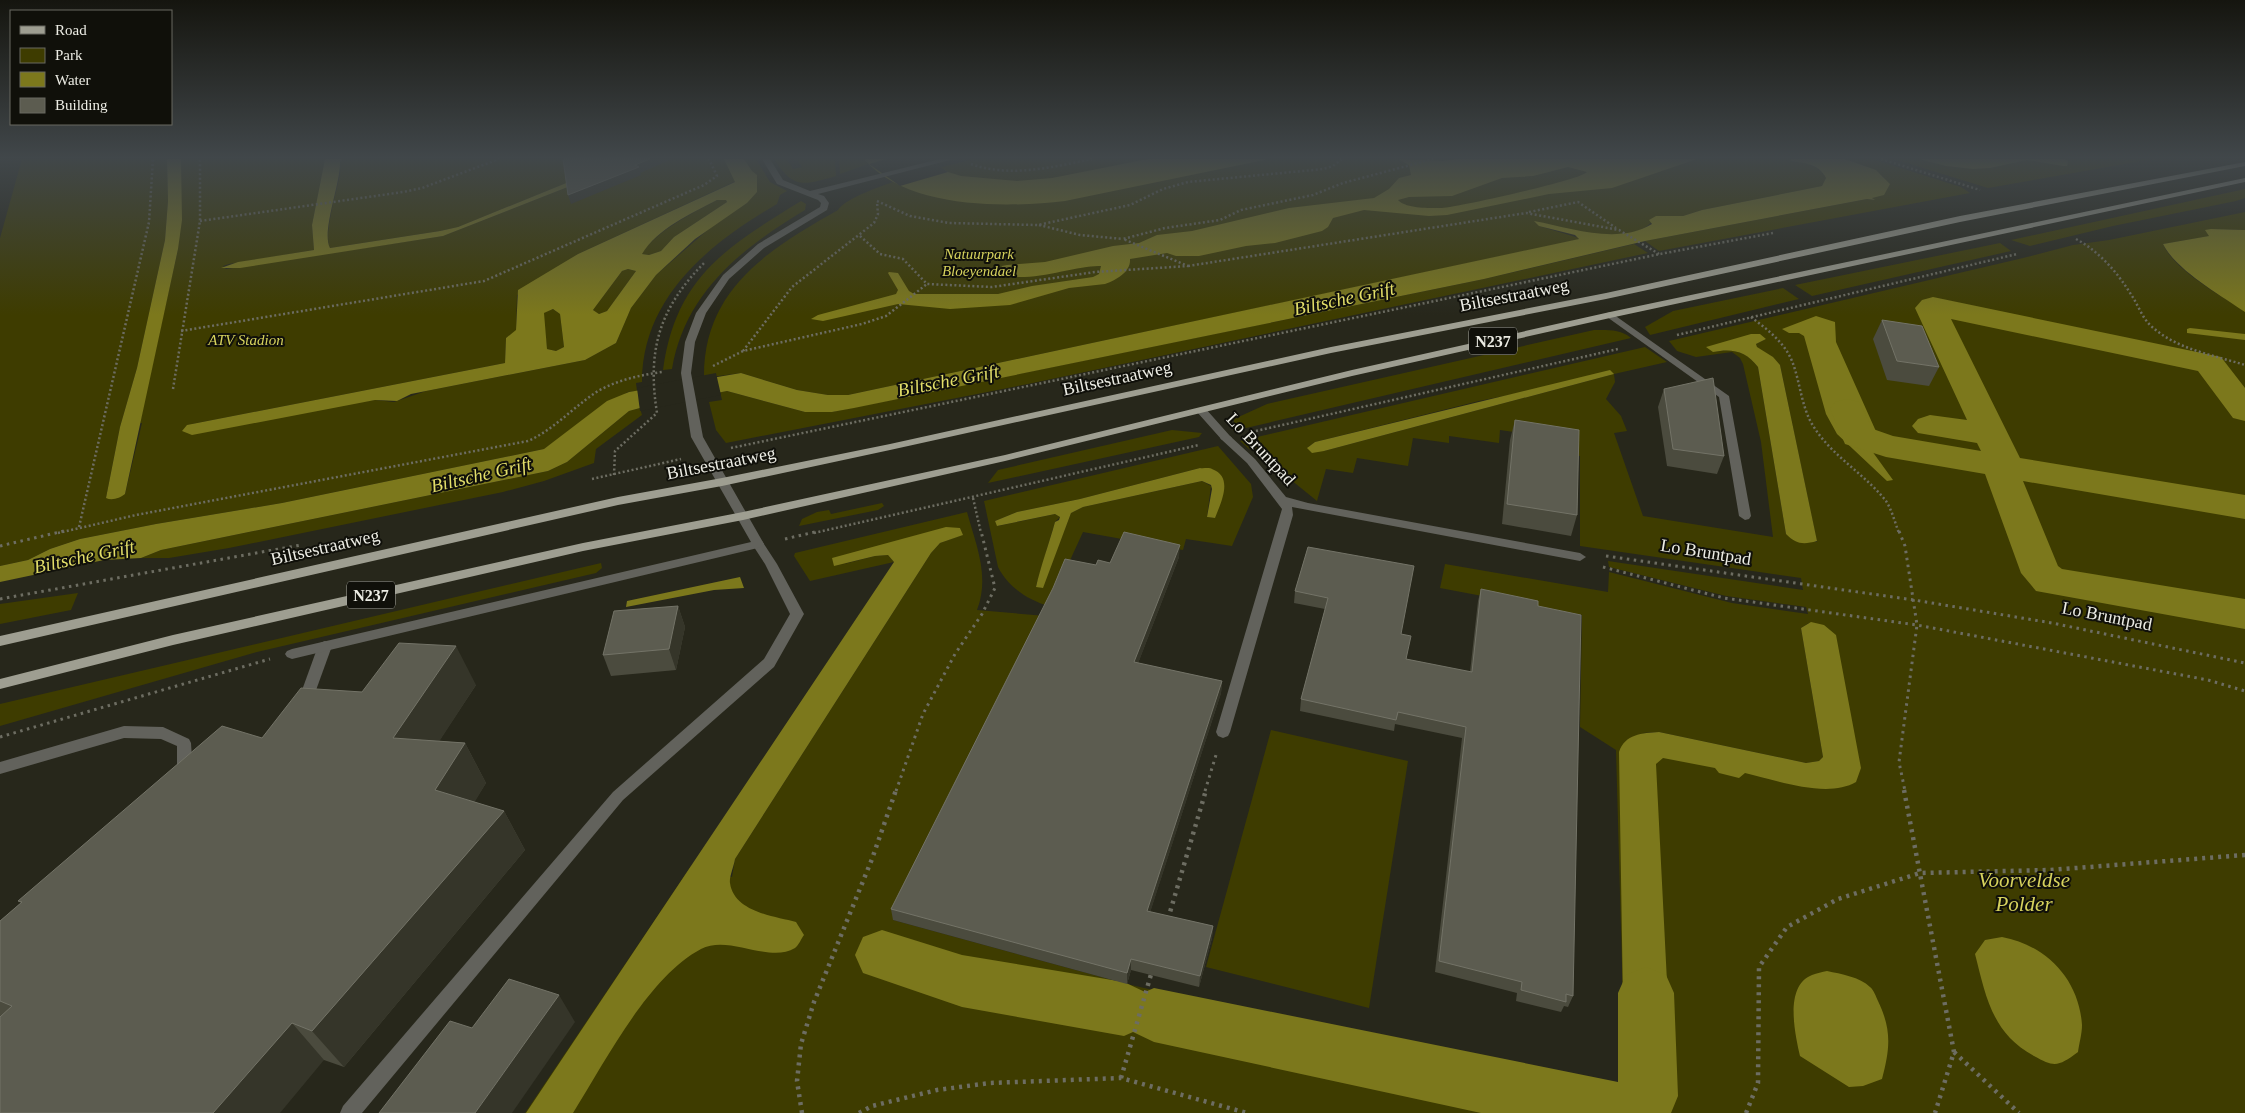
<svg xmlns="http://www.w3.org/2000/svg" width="2245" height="1113" viewBox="0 0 2245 1113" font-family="'Times New Roman',serif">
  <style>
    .green { fill: #3e3c00; fill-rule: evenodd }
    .water { fill: #7c781c; fill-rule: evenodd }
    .pier { fill: #27271b }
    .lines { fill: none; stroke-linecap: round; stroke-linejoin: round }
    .stream { fill: #7c781c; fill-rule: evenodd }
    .canal { fill: #7c781c; fill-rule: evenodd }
    .path-far2 { stroke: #6d6d62; stroke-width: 2.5; stroke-dasharray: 2 2.5; stroke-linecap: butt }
    .path-far1 { stroke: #6d6d62; stroke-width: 3; stroke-dasharray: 2.5 4.5; stroke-linecap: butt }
    .path { stroke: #6d6d62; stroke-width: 4.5; stroke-dasharray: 3 5; stroke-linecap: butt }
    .service { fill: #62625c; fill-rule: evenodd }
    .minor { fill: #62625c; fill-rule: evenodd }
    .primary { fill: #9e9e91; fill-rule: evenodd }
    .wall { fill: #4b4b3e }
    .shaded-wall { fill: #353529 }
    .building { fill: #5c5c50; stroke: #737367 }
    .labels { text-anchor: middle; stroke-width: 4; stroke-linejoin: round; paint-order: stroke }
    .far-park-label { font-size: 15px; font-style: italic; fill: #d6d25d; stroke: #10100a }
    .shield { fill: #10100a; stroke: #aaaaa3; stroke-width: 1 }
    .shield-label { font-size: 16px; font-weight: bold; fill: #ecece4 }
    .street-label { font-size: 18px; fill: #ecece4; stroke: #10100a }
    .water-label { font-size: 19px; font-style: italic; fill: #e2de69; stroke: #10100a }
    .near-park-label { font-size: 21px; font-style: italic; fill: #d6d25d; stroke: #10100a }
  </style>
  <rect width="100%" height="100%" fill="#27271b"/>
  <g class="green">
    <path d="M 22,159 L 167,159 L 168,201 L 165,240 L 137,368 L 120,427 L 106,498 L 125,494 L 142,423 L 140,423 L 144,403 L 178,249 L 181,159 L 325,159 L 312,225 L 314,250 L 229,264 L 223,266 L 226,269 L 443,236 L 639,159 L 724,159 L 736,181 L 578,254 L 517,295 L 516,331 L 506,338 L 505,363 L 187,425 L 375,400 L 394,402 L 426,391 L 585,360 L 616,343 L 631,308 L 656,275 L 711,227 L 747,203 L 752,172 L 744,159 L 756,159 L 770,182 L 787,191 L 780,195 L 777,204 C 710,243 642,297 642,382 L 636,383 L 637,391 L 628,392 L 544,449 L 282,503 L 156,524 L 80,539 L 50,549 L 28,560 L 0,566 L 0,238 Z"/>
    <path d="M 341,159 L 625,159 L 458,227 L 440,231 L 330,248 C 323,235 337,191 340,174 C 341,169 339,164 341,159 Z"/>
    <path d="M 774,159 L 787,159 L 793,169 L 802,167 L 797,159 L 835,159 L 836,176 C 804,185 794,190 774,159 Z"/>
    <polygon points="839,159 864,159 868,164 840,174"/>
    <path d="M 973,159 L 1791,159 L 1792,162 C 1806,161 1819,166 1826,178 L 1822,186 L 1702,210 L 1683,216 L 1656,216 C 1639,248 1570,230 1539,226 L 1579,238 L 1577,240 L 848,395 L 828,395 L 797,390 L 741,373 L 704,378 C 703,289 769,249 838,210 C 851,190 946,166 973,159 Z"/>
    <path d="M 1845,159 L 1872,159 L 1961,187 L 1970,193 L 1659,251 L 1645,241 L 1867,199 L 1874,200 L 1872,198 L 1886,181 C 1879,168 1858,164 1845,159 Z"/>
    <polygon points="1894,159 1919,159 1946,166 1973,169 1990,168 2027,160 2063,166 2068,161 2065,159 2153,159 1988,188"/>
    <polygon points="2245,189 2245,198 2236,201 2113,226 2030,246 2011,240"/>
    <path d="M 717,200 L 726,200 L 727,202 L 674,237 L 661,251 L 649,255 L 641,254 C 659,229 691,214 717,200 Z"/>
    <path d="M 801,201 L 806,204 L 805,210 C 742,248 685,292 672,369 L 663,370 C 676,276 727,247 801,201 Z"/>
    <path d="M 2245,212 L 2245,230 L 2211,229 L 2210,236 L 2163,244 C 2174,270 2221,296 2245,311 L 2245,1113 L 525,1113 L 691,866 L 732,877 L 735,859 L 931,553 L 940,543 L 962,535 L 960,528 L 840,565 L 875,556 L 888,555 L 894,562 L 810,581 L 794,556 L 795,553 L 967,512 C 976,545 990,576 977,610 L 1046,616 L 893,920 L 1127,984 L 1514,1074 L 1621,1091 L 1623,1002 L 1616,750 L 1580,727 L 1582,615 L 1440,588 L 1445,564 L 1608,592 L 1609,572 L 1732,603 L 1808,614 L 1806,607 L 1726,596 L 1609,567 L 1608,561 L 1803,590 L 1801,578 L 1580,546 L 1580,456 L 1554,452 L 1554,438 L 1500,430 L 1499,443 L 1449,436 L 1449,443 L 1413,438 L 1408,466 L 1357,458 L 1353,473 L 1326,469 L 1317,501 L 1280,471 L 1261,452 L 1249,449 L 1240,441 L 1645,347 L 1667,362 L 1614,374 L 1615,382 L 1606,399 L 1621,416 L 1627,431 L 1614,433 L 1643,516 L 1773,537 L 1761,442 L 1743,364 L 1740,358 L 1732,352 L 1696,357 L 1677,351 L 1669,341 L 2023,258 L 2073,245 L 2109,240 ZM 1766,339 L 1756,344 L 1757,348 L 1780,365 L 1817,542 L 1786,534 L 1758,367 C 1746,351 1733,348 1713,352 ZM 1614,374 L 1324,451 L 1308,447 L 1315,442 L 1479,401 ZM 1809,623 L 1838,774 L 1642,733 L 1659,732 L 1806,763 L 1819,761 L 1823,757 L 1801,628 Z"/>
    <polygon points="2000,243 2011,251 1812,296 1795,285"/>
    <polygon points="1634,244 1648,253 1028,384 726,443 716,430 709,402 722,400 720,392 727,391 805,412 832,412 1484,279"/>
    <polygon points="628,269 636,271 607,311 599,314 593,310 622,271"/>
    <polygon points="1783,288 1799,299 1650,335 1645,327 1673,311"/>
    <polygon points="553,309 560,314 564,347 556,351 547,349 543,313"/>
    <path d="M 1594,330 C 1607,330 1621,329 1631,338 L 1233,431 L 1234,419 L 1267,404 Z"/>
    <polygon points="640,408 642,415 596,449 594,463 544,481 503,492 229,548 169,558 141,558 161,550 548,471 567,462 629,411"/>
    <polygon points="1172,430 1202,433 1199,437 988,483 998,470"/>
    <path d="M 1218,446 L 1251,484 L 1253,497 L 1232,546 L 1186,539 L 1183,550 L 1083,532 L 1049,606 C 1028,600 1008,587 998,567 L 984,501 ZM 1200,468 L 1217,474 L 1215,518 L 1207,517 L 1211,486 L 1202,481 L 1083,507 L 1071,513 L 1042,588 L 1036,586 L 1055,522 L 1060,517 L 1055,514 L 998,526 L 995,521 L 1017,512 L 1080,499 Z"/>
    <polygon points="882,503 884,506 878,510 799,526 802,519 817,512 829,510 831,514"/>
    <polygon points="601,563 602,568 596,573 257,652 0,726 0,704"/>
    <polygon points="78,593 71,610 0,624 0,604"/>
    <polygon points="1271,730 1408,761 1369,1008 1206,967"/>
  </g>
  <g class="water">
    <path d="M 167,159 L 181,159 L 182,220 L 178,249 L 125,494 C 120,498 112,501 106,498 L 120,427 L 137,368 L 165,240 L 168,201 Z"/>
    <path d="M 325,159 L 343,159 L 340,161 C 341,183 321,231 330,248 L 440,231 L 458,227 L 625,159 L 639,159 L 443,236 L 240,268 L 221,268 L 238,262 L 314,250 L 312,225 Z"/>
    <path d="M 724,159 L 744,159 L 752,171 L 757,175 L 757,192 L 747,203 L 695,239 L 656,275 L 631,308 L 616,343 L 585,360 L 426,391 L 411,394 L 397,401 L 375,400 L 192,435 L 182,431 L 187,425 L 505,363 L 506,338 L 516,330 L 518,290 L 578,254 L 735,182 ZM 717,200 L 726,200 L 727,202 L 674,237 L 661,251 L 649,255 L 642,254 C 657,229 692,213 717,200 ZM 628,269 L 636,271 L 607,311 L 599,314 L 593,310 L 622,271 ZM 553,309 L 560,314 L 564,347 L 556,351 L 547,349 L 544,313 Z"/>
    <path d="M 864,159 L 928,159 L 948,172 L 961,176 L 1017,181 L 1052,178 L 1148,159 L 1269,159 L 1065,201 C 1005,208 907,209 864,159 Z"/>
    <path d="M 1398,159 L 1443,161 L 1456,159 L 1697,159 L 1612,188 L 1549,194 L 1447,215 L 1429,216 L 1364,210 L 1333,218 L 1328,227 L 1322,231 L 1275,243 L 1246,246 L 1199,256 L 1176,256 L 1167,253 L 1130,259 C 1131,272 1116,280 1105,284 L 1069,288 L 1010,305 L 950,309 L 898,304 L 823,321 L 811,319 L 818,315 L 896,294 L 898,290 L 888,273 L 889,272 L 898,273 L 909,291 L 914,294 L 998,294 L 1032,286 L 1093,277 L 1099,274 L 1101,266 C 1079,264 1015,288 999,271 L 1002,266 L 1007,265 L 1045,262 L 1113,246 L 1139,243 L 1157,235 L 1192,231 L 1289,208 L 1374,198 L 1389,189 L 1399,178 L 1411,175 L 1409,165 ZM 1568,167 L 1587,172 C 1581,180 1458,207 1442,208 C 1431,208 1406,209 1398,200 L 1409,197 L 1452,196 L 1502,178 L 1533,176 Z"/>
    <path d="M 1791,159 L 1845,159 L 1876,170 L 1890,184 L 1884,195 L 1872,198 L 1875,200 L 1867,199 L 1645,241 L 1484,279 L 854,408 L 832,412 L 805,412 L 727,391 L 640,408 L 629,411 L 567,462 L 548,471 L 161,550 L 141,558 L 104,560 L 0,582 L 0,566 L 28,560 L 50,549 L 80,539 L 156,524 L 282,503 L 544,449 L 607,401 L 629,392 L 741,373 L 797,390 L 828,395 L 848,395 L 1579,239 L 1575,235 L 1539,226 L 1534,221 C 1572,228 1617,245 1652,224 L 1649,220 L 1656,216 L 1683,216 L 1702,210 L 1822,186 L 1826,178 C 1818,163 1804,163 1790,161 Z"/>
    <polygon points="1919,159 2065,159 2068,161 2067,166 2063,166 2027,160 1990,168 1973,169 1946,166"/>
    <path d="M 2211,229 L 2245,230 L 2245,312 C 2220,295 2176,270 2163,244 L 2209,236 L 2205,230 Z"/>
    <polygon points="1816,316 1835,322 1836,342 1883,447 1872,447 1872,451 1893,480 1887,481 1837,434 1826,414 1804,336 1799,333 1789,333 1782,329"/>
    <path d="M 1751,334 L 1760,334 L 1766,339 L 1756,344 L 1757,347 L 1773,357 L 1780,365 L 1817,541 C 1803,545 1796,544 1786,534 L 1758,367 C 1746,351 1732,348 1713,352 L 1706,347 Z"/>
    <polygon points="1610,370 1614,374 1324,451 1312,453 1307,448 1315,442"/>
    <path d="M 1200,468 C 1203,469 1209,467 1212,469 C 1234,477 1221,502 1215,518 L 1207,517 L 1212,489 L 1211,485 L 1202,481 L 1083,507 L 1071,513 L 1043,588 L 1036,587 C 1041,565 1049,544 1055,522 L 1059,520 L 1060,517 L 1055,514 L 997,526 L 995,521 L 1017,512 L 1080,499 Z"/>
    <path d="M 946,527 L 960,528 L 963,535 L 940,543 L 931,553 L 735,859 C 734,866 729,877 730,883 C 734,912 774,916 796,922 L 804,935 C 801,939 799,945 795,948 C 769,964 729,934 701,949 C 648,977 605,1062 573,1113 L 526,1113 L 894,562 L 888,555 L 875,556 L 834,566 L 832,558 Z"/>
    <polygon points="740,577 744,588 714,590 626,607 627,601"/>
    <path d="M 1811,622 L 1824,625 L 1836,635 L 1861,768 L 1856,782 C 1827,799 1776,780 1745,773 L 1739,778 L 1719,773 L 1715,768 L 1663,758 L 1656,764 L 1673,1101 L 1623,1002 L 1619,752 C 1625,734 1642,733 1659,732 L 1806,763 L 1819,761 L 1823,757 L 1801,628 Z"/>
    <path d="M 2002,937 C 2046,945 2079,979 2082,1025 C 2082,1034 2079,1044 2078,1052 C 2059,1066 2055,1068 2034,1056 C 1992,1033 1986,997 1975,954 L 1985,940 Z"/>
    <path d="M 1827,971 C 1841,974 1860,977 1870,987 C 1874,990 1876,997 1878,1001 C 1892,1030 1890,1049 1882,1079 L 1863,1086 L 1849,1087 L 1800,1056 C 1795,1034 1784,986 1812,975 C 1817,973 1822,972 1827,971 Z"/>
  </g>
  <g class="pier">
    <polygon points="886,159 929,159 948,172 900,186 869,164"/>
    <polygon points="716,373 721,395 640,411 637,388"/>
  </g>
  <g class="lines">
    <polygon class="stream" points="2190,328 2245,334 2245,340 2187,333 2187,329"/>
    <g class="canal">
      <polygon points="1933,297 2221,357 2245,388 2245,421 2233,418 2198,371 1951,319 2020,458 2245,495 2245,519 2023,481 2058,566 2062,569 2245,599 2245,629 2036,591 2021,573 1985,474 1886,457 1845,444 1830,409 1835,402 1847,399 1859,402 1873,429 1893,436 1981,451 1977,443 1918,433 1912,426 1918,419 1930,415 1967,420 1915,308 1922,300"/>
      <polygon points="882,930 962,955 1124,982 1145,992 1154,988 1618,1082 1618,993 1626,975 1646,967 1666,975 1674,993 1678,1096 1671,1113 1481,1113 1154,1042 1133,1032 1124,1036 962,1007 863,973 855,955 863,937"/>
    </g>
    <g class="path-far2">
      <polyline points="1881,159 1980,190"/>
      <path d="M 971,164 C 1010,178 1053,167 1092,159"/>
      <polyline points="877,201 910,216 949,223 1038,225 1130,205 1163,189 1188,182 1323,169 1333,166 1342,159"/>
      <polyline points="1529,212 1578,202 1616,228"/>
      <polyline points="200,221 403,192 422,188 499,159"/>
      <polyline points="1039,225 1080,235 1123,239"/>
      <polyline points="860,236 880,254 903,259 927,284 992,287 1095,272 1188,266 1123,239 1165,228 1220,220 1241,210 1313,195 1343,183 1433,159"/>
      <path d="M 2076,239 C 2100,252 2118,273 2132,296 C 2138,305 2142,317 2150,325 C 2175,349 2213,355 2245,365"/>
      <polyline points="1188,266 1526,213 1619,230 1659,254"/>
      <path d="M 1751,317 C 1767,329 1784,342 1792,361 C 1800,381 1801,405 1812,424 C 1830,455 1864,473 1886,501 C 1892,510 1895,523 1899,533"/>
      <polyline points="181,331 484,281 704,185 717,176 709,159"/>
      <polyline points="1677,335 2017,254"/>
      <polyline points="743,351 792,287 874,223 878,214 877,202"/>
      <polyline points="713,366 743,351 862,324 886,316 927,284"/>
      <polyline points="173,389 200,221 200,159"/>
      <polyline points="1256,431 1618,349"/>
      <polyline points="731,448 1660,254 1773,233"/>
      <path d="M 614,475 L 615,451 L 657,413 C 647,350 659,309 704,263"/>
      <polyline points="592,479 681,459"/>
      <polyline points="973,498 981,533"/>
      <polyline points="79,527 149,222 153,159"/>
      <path d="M 58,533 L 136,515 L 528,441 C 555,429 573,407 598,391 C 618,380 640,375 662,372"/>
      <polyline points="814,533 1199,445"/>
    </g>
    <g class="path-far1">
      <polyline points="1899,531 1905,546 1917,625 1899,762 1905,791"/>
      <polyline points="785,539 819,531"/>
      <polyline points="0,546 64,531"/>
      <polyline points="1606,556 1914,600 2052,623 2245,663"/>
      <polyline points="1603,567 1724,598 1917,625 2208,680 2245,691"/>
      <polyline points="0,599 301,545"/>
      <polyline points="0,737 270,659"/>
      <polyline points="896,791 923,714 955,654 982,614 995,588 981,531"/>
      <polyline points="1205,791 1216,755"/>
    </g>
    <g class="path">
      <polyline points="1904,790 1954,1052 1935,1113"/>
      <polyline points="1168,919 1206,790"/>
      <polyline points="1954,1052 2019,1113"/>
      <polyline points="1121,1078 1152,971"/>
      <polyline points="802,1113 797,1081 801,1044 814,1002 872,859 896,790"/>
      <polyline points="859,1113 872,1106 937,1090 990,1083 1121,1078 1247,1113"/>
      <polyline points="1746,1113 1758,1083 1759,967 1787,927 1838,899 1920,873 2050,870 2245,855"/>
    </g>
    <g class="service">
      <polygon points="1610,312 1729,396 1751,516 1749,519 1745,520 1739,516 1719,397 1607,317 1607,313"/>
      <polygon points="1226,435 1230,436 1255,459 1286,497 1308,503 1580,553 1586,557 1580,561 1292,507 1293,515 1230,732 1228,736 1223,738 1218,736 1216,732 1282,509 1247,463 1222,440 1220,438"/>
      <polygon points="758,540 762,541 777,564 804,614 774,667 623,800 362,1113 340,1113 343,1106 613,792 764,659 790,614 765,564 752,544"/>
      <polygon points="325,641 330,643 332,646 311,704 309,708 299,708 297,704 318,646 320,643"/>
      <polygon points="124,726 163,727 189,739 191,743 193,775 190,779 185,781 180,779 177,775 177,746 161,739 124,738 0,774 0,762"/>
    </g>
    <g class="minor">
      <polygon points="762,159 770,159 783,180 810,191 940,159 954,159 818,194 824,196 829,203 827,210 764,248 729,279 706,313 695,342 691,373 703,437 764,544 762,547 292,659 287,657 285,654 287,651 292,649 751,542 691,437 681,373 685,342 696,313 723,275 758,244 820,207 821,203 818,200 777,184"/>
      <polygon points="1201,407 1205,408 1230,436 1232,438 1230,440 1222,440 1197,412 1196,410"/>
    </g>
    <g class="primary">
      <polygon points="2245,162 2245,166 1960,222 1606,299 1331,353 890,450 722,486 618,505 0,646 0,636 618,497 722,478 890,444 1331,347 1606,293 1960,216"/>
      <polygon points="2245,178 2245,182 1610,318 1352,376 1005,461 743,520 583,551 173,645 0,689 0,679 173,635 583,543 743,512 1005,455 1352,370 1610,312"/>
    </g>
  </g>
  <g class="wall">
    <polygon points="1882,320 1939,367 1929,386 1887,380 1873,339"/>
    <polygon points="1664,389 1724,456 1717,474 1667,466 1658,407"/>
    <polygon points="1515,420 1577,515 1571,536 1502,524 1510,440"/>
    <polygon points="1308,547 1401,634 1406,659 1470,672 1478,601 1481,589 1538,606 1573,996 1568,1007 1564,1006 1561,1012 1516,1001 1517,993 1435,972 1462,738 1395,724 1394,731 1300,711 1301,699 1325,609 1294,603 1295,591"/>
    <polygon points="1179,557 1138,663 1222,681 1221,693 1150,912 1213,926 1212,938 1199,987 1131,970 1127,984 893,920 891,909 1096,565"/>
    <polygon points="678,606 685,627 676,670 611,676 603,655"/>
    <polygon points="476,685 439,741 465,743 486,783 474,802 504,811 525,850 344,1067 324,1060 0,1113 0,921 21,903 18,901 262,738 362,692"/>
  </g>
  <g class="shaded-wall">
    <polygon points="650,159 672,159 640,173 641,175 571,204 568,195"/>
    <polygon points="1180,545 1179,557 1134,674 1134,662"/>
    <polygon points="678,606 685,627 676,670 669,649"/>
    <polygon points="456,646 476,685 416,777 393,738"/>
    <polygon points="1222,681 1221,693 1147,922 1147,911"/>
    <polygon points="465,743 486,783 458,830 435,790"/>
    <polygon points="504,811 525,850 344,1067 312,1031"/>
    <polygon points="1213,926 1212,938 1199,987 1200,976"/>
    <polygon points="1131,959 1131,970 1127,984 1127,973"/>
    <polygon points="559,995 575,1022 512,1113 475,1113"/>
    <polygon points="292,1023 324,1060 280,1113 213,1113"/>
  </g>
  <g class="building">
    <polygon points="563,159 650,159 635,165 639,167 568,195"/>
    <polygon points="1882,320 1922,326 1939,367 1897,361"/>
    <polygon points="1713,378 1724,456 1673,449 1664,389"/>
    <polygon points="1515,420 1579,430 1577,515 1507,504"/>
    <polygon points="1124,532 1180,545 1134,662 1222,681 1147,911 1213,926 1200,976 1131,959 1127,973 891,909 1053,588 1065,559 1096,565 1098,560 1110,563"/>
    <polygon points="1308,547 1414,566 1401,634 1411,636 1406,659 1472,672 1481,589 1538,601 1538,606 1581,615 1573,996 1566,994 1566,1002 1521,990 1522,982 1439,961 1466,727 1398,712 1396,720 1301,699 1328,598 1295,591"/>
    <polygon points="678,606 669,649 603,655 614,611"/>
    <polygon points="399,643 456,646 393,738 465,743 435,790 504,811 312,1031 292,1023 213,1113 0,1113 0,1017 12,1006 0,1001 0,921 22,902 18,901 222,726 262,738 301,688 362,692"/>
    <polygon points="509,979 559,995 475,1113 379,1113 450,1021 472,1028"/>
  </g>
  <linearGradient id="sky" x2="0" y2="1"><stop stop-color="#15150f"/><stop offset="0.5" stop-color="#41474a"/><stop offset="1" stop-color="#41474a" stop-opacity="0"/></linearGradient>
  <rect width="2245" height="315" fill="url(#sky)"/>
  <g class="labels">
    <g class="far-park-label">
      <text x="979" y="259">Natuurpark<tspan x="979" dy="17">Bloeyendael</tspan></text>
      <text x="246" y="345">ATV Stadion</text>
    </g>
    <g class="shield">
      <rect x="1469" y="327.5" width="48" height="27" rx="4"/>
      <rect x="347" y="581.5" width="48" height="27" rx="4"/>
    </g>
    <g class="shield-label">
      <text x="1493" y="347">N237</text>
      <text x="371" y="601">N237</text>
    </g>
    <g class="street-label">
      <text transform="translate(1514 295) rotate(-11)" y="6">Biltsestraatweg</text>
      <text transform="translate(1117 378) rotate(-12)" y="6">Biltsestraatweg</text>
      <text transform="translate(1261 449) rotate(47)" y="6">Lo Bruntpad</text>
      <text transform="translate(721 463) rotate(-11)" y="6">Biltsestraatweg</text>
      <text transform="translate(325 547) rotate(-13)" y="6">Biltsestraatweg</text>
      <text transform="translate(1706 552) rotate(9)" y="6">Lo Bruntpad</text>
      <text transform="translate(2107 616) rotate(11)" y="6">Lo Bruntpad</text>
    </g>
    <g class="water-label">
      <text transform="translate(1344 298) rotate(-12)" y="7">Biltsche Grift</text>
      <text transform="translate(948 380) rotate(-11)" y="7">Biltsche Grift</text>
      <text transform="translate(481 474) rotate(-13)" y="7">Biltsche Grift</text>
      <text transform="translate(84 556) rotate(-12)" y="7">Biltsche Grift</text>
    </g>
    <g class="near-park-label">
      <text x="2024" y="887">Voorveldse<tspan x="2024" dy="24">Polder</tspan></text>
    </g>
  </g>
  <rect x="10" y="10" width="162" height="115" fill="#10100a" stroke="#686861"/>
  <rect x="20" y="26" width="25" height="8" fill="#9e9e91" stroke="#686861"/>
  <text x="55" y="35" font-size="15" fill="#ecece4">Road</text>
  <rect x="20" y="48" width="25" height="15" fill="#3e3c00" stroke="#686861"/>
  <text x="55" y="60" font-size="15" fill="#ecece4">Park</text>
  <rect x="20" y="72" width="25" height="15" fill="#7c781c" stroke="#686861"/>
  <text x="55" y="85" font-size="15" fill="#ecece4">Water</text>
  <rect x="20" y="98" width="25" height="15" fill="#5c5c50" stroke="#686861"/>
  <text x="55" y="110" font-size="15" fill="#ecece4">Building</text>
</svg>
